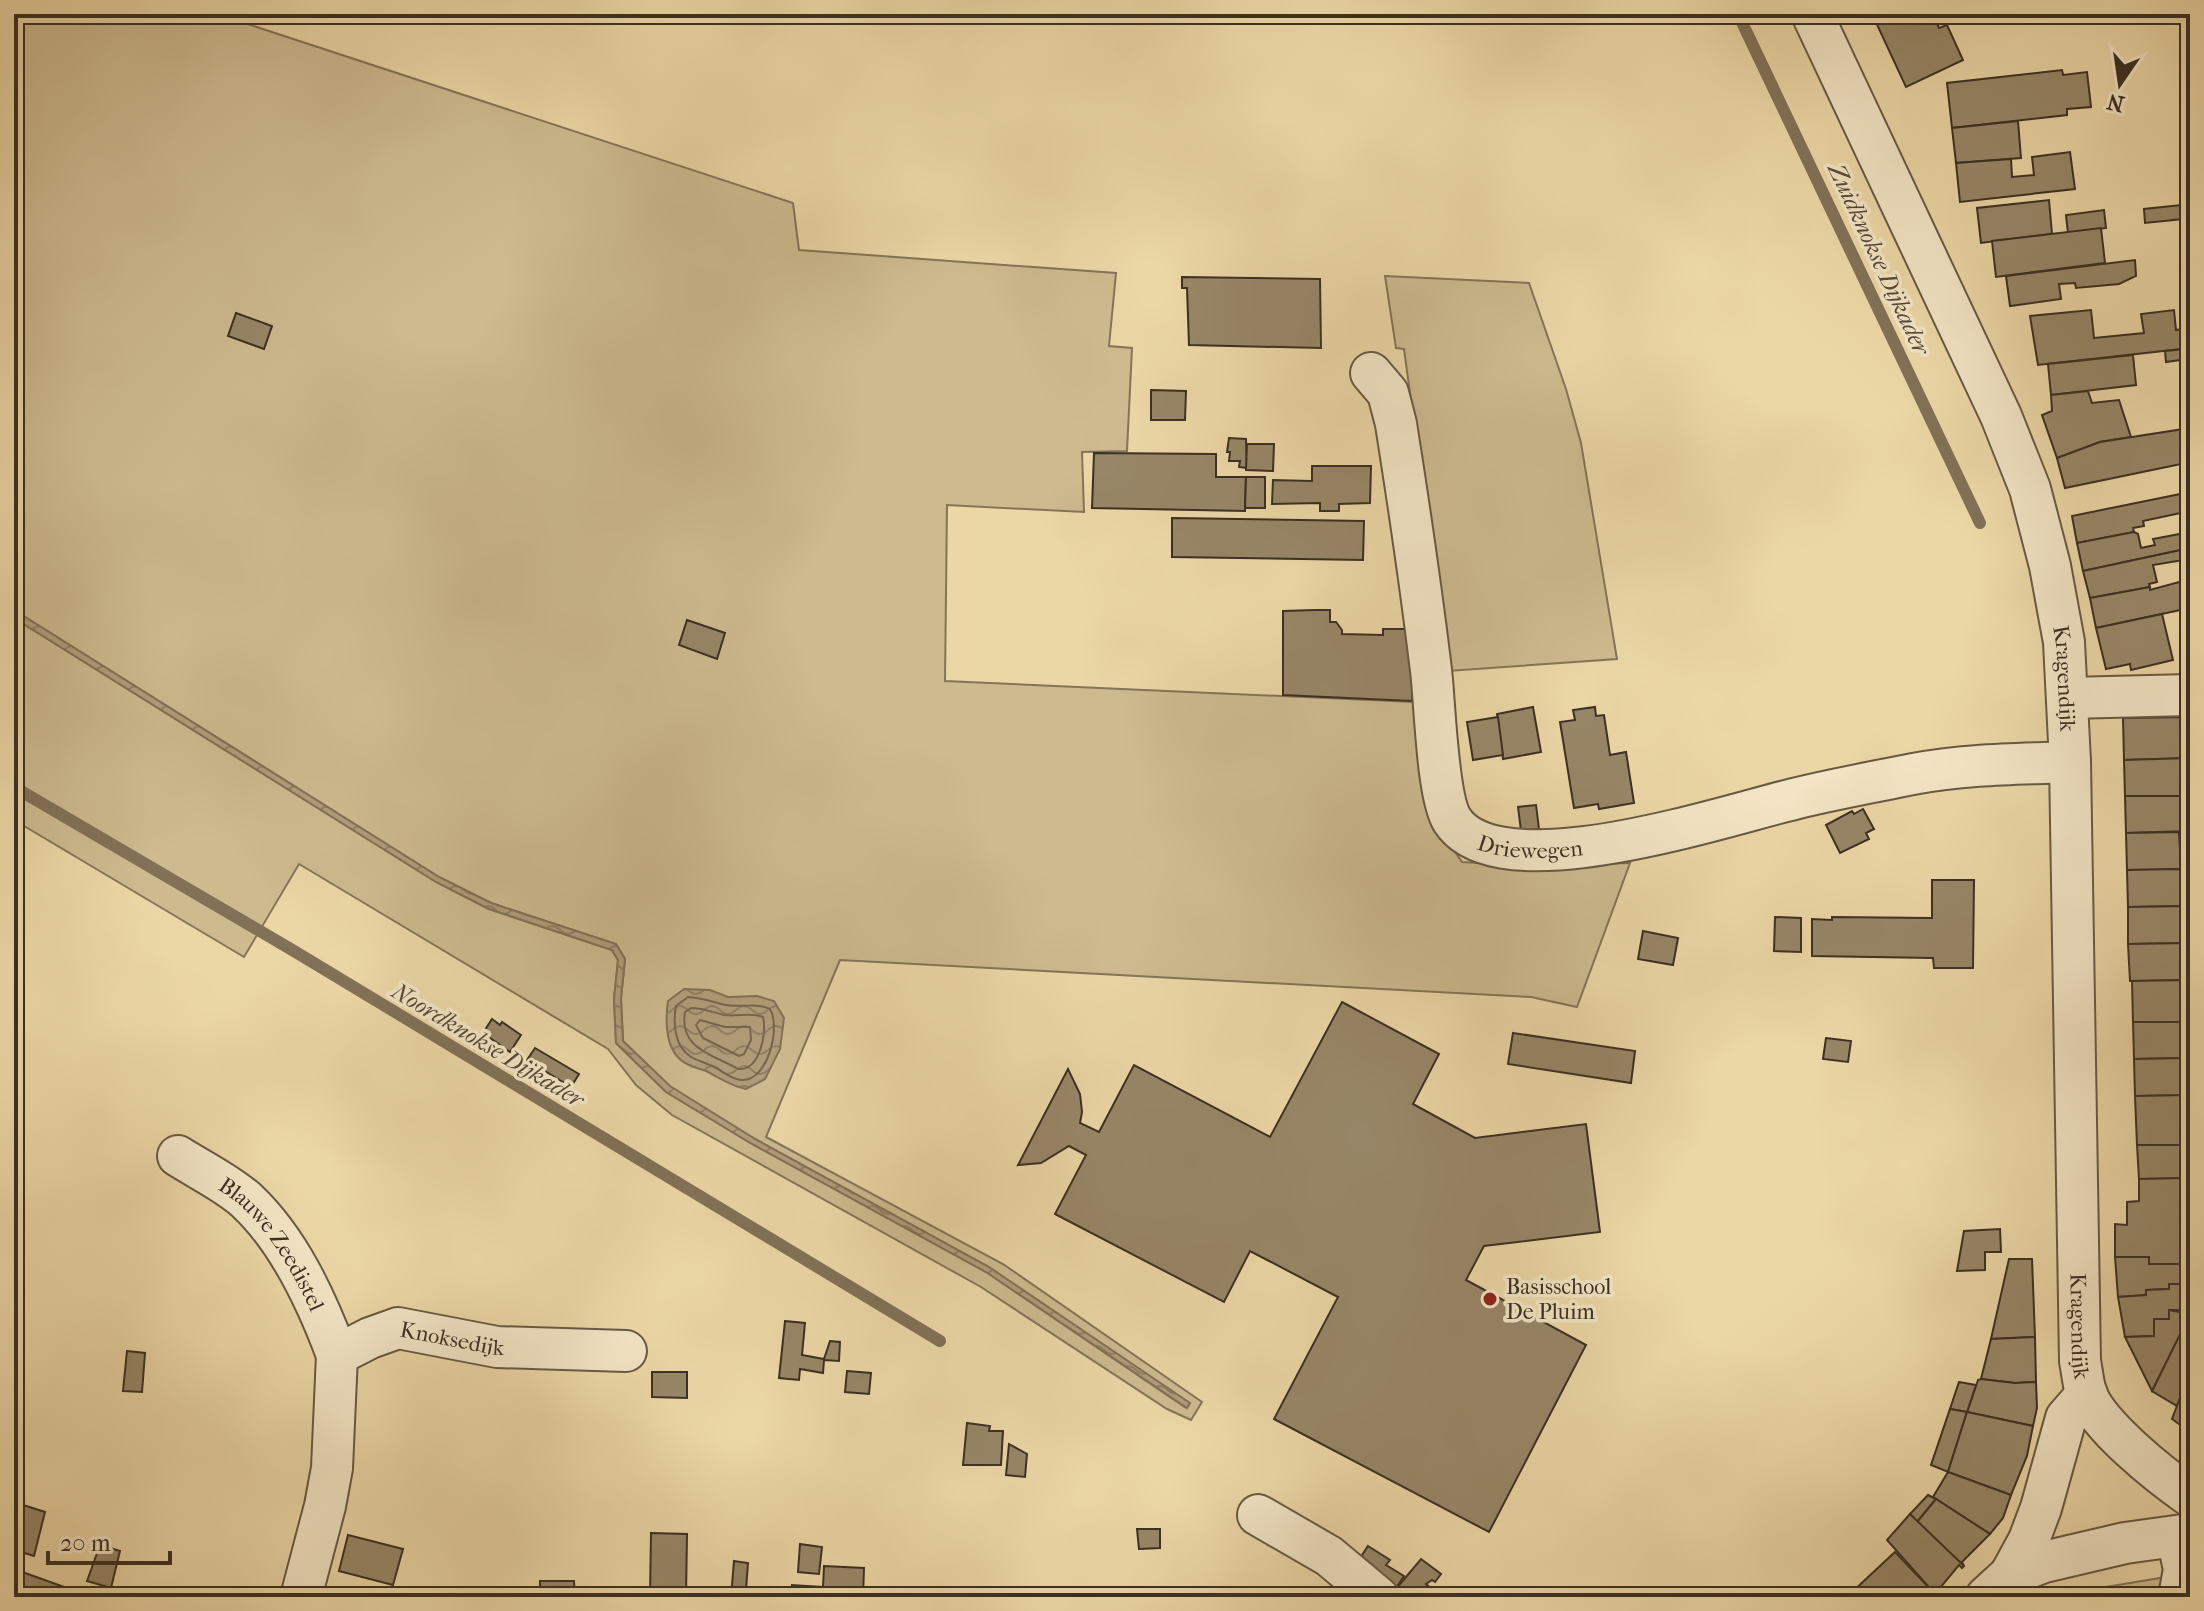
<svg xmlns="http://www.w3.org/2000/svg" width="2204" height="1611" viewBox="0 0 2204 1611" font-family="'IM FELL French Canon',serif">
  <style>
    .grass { fill: #cdba8f; stroke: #847459; stroke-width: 2 }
    .water { fill: url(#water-waves); stroke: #827157; stroke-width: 2 }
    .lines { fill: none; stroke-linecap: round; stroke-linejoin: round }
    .shore { stroke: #76664e; stroke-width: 2 }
    .stream { stroke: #827157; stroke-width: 12 }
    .building { fill: #978667; stroke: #3c2f23; stroke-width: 2 }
    .minor-casing { stroke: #685944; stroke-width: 44 }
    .minor { stroke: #f2e4c4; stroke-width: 40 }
    .poi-dot { fill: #8f2418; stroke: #f2e4c4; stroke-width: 3 }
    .labels { text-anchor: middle; stroke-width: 7; stroke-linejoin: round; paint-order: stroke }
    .street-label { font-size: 22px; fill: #3c2f23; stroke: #f2e4c4 }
    .poi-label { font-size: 22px; fill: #3c2f23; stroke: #f2e4c4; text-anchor: start }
    .water-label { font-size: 24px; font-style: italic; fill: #594a38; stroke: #f2e4c4 }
  </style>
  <defs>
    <pattern id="water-waves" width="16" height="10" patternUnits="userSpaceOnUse" patternTransform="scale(2)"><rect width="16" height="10" fill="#b09d79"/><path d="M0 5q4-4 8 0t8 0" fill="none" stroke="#908063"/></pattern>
  </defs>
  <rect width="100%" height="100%" fill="#ebd6a5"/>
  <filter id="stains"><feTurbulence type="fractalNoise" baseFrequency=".0025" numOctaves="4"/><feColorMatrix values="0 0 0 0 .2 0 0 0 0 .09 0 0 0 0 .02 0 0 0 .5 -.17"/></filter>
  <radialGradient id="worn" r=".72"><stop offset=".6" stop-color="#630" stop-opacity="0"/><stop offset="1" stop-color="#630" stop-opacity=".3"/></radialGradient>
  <g class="grass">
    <polygon points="14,14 217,14 793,203 799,250 1116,273 1109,346 1132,348 1127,451 1082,452 1084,512 947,505 945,681 1414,702 1434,821 1462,862 1531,866 1630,863 1577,1007 1531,997 840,960 766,1137 1003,1264 1202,1402 1191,1420 1167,1409 981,1287 672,1115 636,1085 608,1049 299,864 244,957 14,820 14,618 436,882 489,909 612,950 618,960 614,999 616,1043 666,1092 752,1144 986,1272 1186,1408 989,1267 755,1139 669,1086 623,1041 621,999 625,959 616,944 491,903 439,877 14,610"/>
    <polygon points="1385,276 1529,283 1566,389 1581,443 1617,659 1448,671 1404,349 1396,348"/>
    <polygon points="2190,1573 2190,1597 2069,1597 2088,1590"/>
  </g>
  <g class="water">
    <polygon points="14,610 439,877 491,903 616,944 625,959 621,999 623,1041 670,1086 755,1139 989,1267 1190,1403 1187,1408 986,1272 752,1144 666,1092 616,1043 614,999 618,960 612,950 489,909 436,882 14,618"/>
    <path d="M 684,989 L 710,990 L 728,997 L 757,996 L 774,1001 L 784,1018 L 780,1049 L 765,1079 L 746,1089 C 731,1086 720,1078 706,1071 C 700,1069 693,1067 687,1064 C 665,1053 665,1022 668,1001 Z"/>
  </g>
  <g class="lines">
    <g class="shore">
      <path d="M 688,997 C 705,998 711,1002 726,1005 C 741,1008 755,1002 770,1009 C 781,1027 768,1081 742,1080 C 732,1080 723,1071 714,1067 C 707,1063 698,1061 691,1057 C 674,1046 673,1023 676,1006 Z"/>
      <path d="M 691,1008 C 703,1008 712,1012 724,1015 C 737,1017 750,1012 763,1017 C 767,1033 760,1071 738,1069 C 712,1054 679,1049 685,1012 Z"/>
      <polygon points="700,1020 725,1027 750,1027 751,1040 744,1054 739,1056 703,1038 696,1025"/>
    </g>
    <g class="stream">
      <polyline points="1738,14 1980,523"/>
      <polyline points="14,787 294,951 940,1341"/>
    </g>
  </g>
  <g class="building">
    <polygon points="1877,14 1933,14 1939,28 1947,25 1963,60 1906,87 1873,16"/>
    <polygon points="2062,70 2063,75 2087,72 2091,107 2067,109 2067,115 1952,128 1947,83"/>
    <polygon points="2018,121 2021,158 1956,163 1952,128"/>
    <polygon points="2070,152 2075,189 1960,202 1956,163 2011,159 2012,177 2034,175 2032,157"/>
    <polygon points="2049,200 2052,234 1981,243 1977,208"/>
    <polygon points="2181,205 2183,219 2145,223 2144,209"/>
    <polygon points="2104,210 2106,228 2068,233 2066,215"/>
    <polygon points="2101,228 2105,263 1996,277 1992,241"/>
    <polygon points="2190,256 2190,277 2182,278 2180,257"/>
    <polygon points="2135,260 2136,276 2119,284 2076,288 2075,283 2059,284 2061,299 2010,306 2006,276"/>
    <polygon points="1182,277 1320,279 1321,348 1189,345 1187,288 1182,288"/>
    <polygon points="2091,310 2094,338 2144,333 2141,314 2174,310 2176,330 2190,328 2190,348 2038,365 2030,316"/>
    <polygon points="236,313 272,326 264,349 228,336"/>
    <polygon points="2186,349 2188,359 2166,362 2165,351"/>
    <polygon points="2133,355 2136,385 2051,395 2048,364"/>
    <polygon points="1151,390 1186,391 1185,420 1151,420"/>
    <polygon points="2088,391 2092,403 2119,400 2131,437 2100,442 2057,458 2042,415 2052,411 2051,395"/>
    <polygon points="2190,428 2190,441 2182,442 2186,463 2065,488 2057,458 2100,442"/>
    <polygon points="1229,438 1246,439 1247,468 1239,467 1240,461 1229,461 1230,452 1227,452"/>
    <polygon points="1247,444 1274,444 1273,471 1246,470"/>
    <polygon points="1094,453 1216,454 1216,477 1246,477 1245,511 1092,508"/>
    <polygon points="1312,466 1371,466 1370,503 1339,504 1339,511 1320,511 1320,503 1272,504 1273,480 1312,481"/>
    <polygon points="1246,477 1265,477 1265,508 1245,508"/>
    <polygon points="2190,492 2190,511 2143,521 2144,526 2133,528 2134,532 2077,543 2072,516"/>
    <polygon points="1172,518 1364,521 1363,560 1172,557"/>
    <polygon points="2134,532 2138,534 2141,548 2155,545 2153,539 2190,532 2190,548 2083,571 2077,543"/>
    <polygon points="2190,548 2190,559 2153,565 2157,582 2149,584 2150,587 2090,598 2083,571"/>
    <polygon points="2190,579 2190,608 2096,628 2090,598 2150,587 2150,590"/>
    <polygon points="1315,610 1330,610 1330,622 1336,622 1342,630 1342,634 1383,635 1383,629 1414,629 1412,701 1283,695 1283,611"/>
    <polygon points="2162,614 2173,660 2131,670 2130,664 2106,669 2096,628"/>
    <polygon points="687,620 725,633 717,659 679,645"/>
    <polygon points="1533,707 1541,752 1503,759 1497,714"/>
    <polygon points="1595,707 1596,716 1604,715 1610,755 1626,752 1634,803 1599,809 1598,804 1574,808 1560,722 1575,720 1573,710"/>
    <polygon points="1498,717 1503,755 1473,760 1467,722"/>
    <polygon points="2190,717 2190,758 2124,760 2123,718"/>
    <polygon points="2190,758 2190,796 2125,796 2124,760"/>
    <polygon points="2125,796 2190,796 2190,831 2126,833"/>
    <polygon points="1536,805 1539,829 1521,831 1518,807"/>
    <polygon points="1863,809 1874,829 1866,833 1869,839 1840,853 1826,825 1852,811 1854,814"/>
    <polygon points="2179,832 2180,851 2190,851 2190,869 2127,870 2126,833"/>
    <polygon points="2180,869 2181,889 2190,889 2190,906 2128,907 2127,870"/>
    <polygon points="1932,880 1974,880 1973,968 1934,968 1933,958 1812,956 1812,919 1832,920 1832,917 1932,918"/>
    <polygon points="2190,906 2190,943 2128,944 2128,907"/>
    <polygon points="1775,917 1801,918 1801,952 1774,951"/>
    <polygon points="1643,931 1678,938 1673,965 1638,959"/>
    <polygon points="2190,943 2190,980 2130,981 2128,944"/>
    <polygon points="2190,980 2190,1022 2133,1022 2132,981"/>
    <polygon points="1342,1002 1439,1054 1413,1104 1475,1138 1586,1124 1600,1232 1484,1246 1466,1280 1586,1345 1489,1532 1274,1419 1338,1297 1250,1251 1224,1302 1055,1214 1086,1155 1069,1146 1041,1163 1018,1165 1068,1069 1080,1094 1082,1112 1080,1123 1099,1132 1134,1065 1270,1137"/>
    <polygon points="492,1019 500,1025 502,1022 521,1035 510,1052 483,1033"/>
    <polygon points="2133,1022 2190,1022 2190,1058 2134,1059"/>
    <polygon points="1513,1033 1635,1051 1631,1083 1508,1064"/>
    <polygon points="1826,1038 1851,1041 1848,1062 1823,1059"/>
    <polygon points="535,1048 579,1074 571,1087 527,1060"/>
    <polygon points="2185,1058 2185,1063 2190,1063 2190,1095 2135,1096 2134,1059"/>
    <polygon points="2190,1095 2189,1145 2137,1145 2135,1096"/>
    <polygon points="2137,1145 2190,1145 2190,1178 2139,1179"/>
    <polygon points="2188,1178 2190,1264 2149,1264 2149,1257 2115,1257 2115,1224 2127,1225 2127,1202 2139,1201 2139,1179"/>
    <polygon points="2000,1229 2001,1252 1985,1252 1985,1270 1957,1271 1964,1231"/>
    <polygon points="2115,1257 2149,1257 2149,1264 2190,1264 2190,1296 2181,1296 2181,1284 2169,1284 2169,1289 2146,1290 2146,1295 2118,1297"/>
    <polygon points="2009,1259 2032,1259 2035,1337 1991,1339"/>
    <polygon points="2169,1284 2181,1284 2181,1310 2169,1310 2169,1319 2154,1319 2154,1336 2125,1337 2118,1297 2146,1295 2146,1290 2169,1289"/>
    <polygon points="2181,1296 2190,1296 2190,1372 2177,1406 2152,1391 2190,1314 2181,1313"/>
    <polygon points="2169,1310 2190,1314 2152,1391 2125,1337 2154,1336 2154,1319 2169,1319"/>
    <polygon points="785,1321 805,1323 802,1355 824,1359 830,1341 840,1342 839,1361 824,1360 823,1373 800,1369 799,1380 779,1378"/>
    <polygon points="2035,1337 2036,1382 2015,1383 1981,1379 1991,1339"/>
    <polygon points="127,1351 145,1353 142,1392 123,1391"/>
    <polygon points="847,1371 871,1373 869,1394 845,1392"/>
    <polygon points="652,1372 687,1372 687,1398 652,1397"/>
    <polygon points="2190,1372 2190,1432 2172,1419"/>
    <polygon points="1981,1379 2015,1383 2036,1382 2037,1408 2033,1426 1967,1412 1978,1380"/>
    <polygon points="1959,1382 1976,1385 1967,1412 1950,1409"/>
    <polygon points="1950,1409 1967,1412 1948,1472 1931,1465"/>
    <polygon points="1967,1412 2033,1426 2027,1456 2011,1495 1948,1472"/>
    <polygon points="967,1423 990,1426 989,1431 1003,1431 1001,1465 963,1465"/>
    <polygon points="1009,1444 1027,1454 1025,1477 1006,1475"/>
    <polygon points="1948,1472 2011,1495 2003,1518 1990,1534 1933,1497"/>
    <polygon points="1928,1495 1936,1499 1917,1522 1910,1514"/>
    <polygon points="1936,1499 1990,1534 1962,1562 1964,1566 1917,1522"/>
    <polygon points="20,1504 45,1512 34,1556 14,1550 14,1521"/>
    <polygon points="1910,1514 1964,1566 1962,1568 1959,1565 1935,1594 1887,1540"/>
    <polygon points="1137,1529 1160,1529 1160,1548 1139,1549"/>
    <polygon points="651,1533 687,1534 686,1597 650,1597"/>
    <polygon points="348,1535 403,1549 393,1585 339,1571"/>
    <polygon points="800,1544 822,1547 819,1574 798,1572"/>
    <polygon points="100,1545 120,1551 111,1588 87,1581"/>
    <polygon points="1368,1546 1390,1560 1386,1565 1404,1576 1396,1588 1357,1563"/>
    <polygon points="1895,1552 1935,1594 1932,1597 1852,1597 1850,1594"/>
    <polygon points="1421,1559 1441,1574 1435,1582 1432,1580 1426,1584 1442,1597 1403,1597 1395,1590"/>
    <polygon points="734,1561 748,1563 746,1590 759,1591 758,1597 731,1597"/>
    <polygon points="824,1566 864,1568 863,1597 792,1597 792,1585 823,1587"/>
    <polygon points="14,1569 92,1597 14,1597"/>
    <polygon points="540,1581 574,1581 575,1597 540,1597"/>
    <rect x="686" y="1591" width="33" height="6"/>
  </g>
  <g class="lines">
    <g class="minor-casing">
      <g id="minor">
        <path id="s1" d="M 1812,14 L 2001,416 L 2030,489 L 2050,566 L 2064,642 L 2070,762 L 2080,1361 C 2082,1371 2083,1383 2086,1393 C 2098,1426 2161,1476 2190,1496"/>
        <path id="s2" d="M 1371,373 L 1388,393 L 1396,424 C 1409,506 1421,588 1431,670 C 1435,703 1437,796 1452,820 C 1498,892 1726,815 1794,799 C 1834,789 1874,782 1913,774 C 1965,764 2018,764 2070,762"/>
        <polyline points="2068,698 2190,695"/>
        <path id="s3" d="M 178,1156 C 200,1170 227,1183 246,1200 C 289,1240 317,1301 337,1355"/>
        <polyline points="1258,1515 1329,1556 1378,1597"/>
        <polyline points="2177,1537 2184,1569 2179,1597"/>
        <polyline points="2010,1575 2029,1540 2041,1508 2066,1418 2087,1394"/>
        <path id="s4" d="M 301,1597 L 325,1506 L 332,1468 L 337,1355 L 370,1338 L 398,1328 L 497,1347 L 626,1351"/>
        <polyline points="1986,1597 2010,1575 2044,1562 2125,1543 2190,1534"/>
      </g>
    </g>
    <use href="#minor" class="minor"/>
  </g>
  <circle class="poi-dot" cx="1490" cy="1299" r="8"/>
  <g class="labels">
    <g class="street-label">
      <text dy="8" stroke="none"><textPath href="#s1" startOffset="716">Kragendijk</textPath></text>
      <text dy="8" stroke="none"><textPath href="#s2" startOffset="546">Driewegen</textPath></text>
      <text dy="8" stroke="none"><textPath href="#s3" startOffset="132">Blauwe Zeedistel</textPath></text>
      <text dy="8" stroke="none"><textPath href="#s1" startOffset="1364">Kragendijk</textPath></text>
      <text dy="8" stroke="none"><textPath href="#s4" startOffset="368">Knoksedijk</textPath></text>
    </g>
    <g class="poi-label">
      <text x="1506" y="1294">Basisschool<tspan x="1506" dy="25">De Pluim</tspan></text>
    </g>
    <g class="water-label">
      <text transform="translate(1879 259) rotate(65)" y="8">Zuidknokse Dijkader</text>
      <text transform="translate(488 1045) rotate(31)" y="8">Noordknokse Dijkader</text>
    </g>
  </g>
  <rect width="2204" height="1611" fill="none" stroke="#ebd6a5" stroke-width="48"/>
  <rect x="16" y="16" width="2172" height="1579" fill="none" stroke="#3c2f23" stroke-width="4"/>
  <rect x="24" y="24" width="2156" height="1563" fill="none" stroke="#3c2f23" stroke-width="2"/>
  <g transform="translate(2120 84) rotate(193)" stroke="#f2e4c4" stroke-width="6" paint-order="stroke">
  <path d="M0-6L14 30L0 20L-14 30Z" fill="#3c2f23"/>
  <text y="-12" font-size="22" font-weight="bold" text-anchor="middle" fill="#3c2f23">N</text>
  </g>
  <path d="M48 1551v12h122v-12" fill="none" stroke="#3c2f23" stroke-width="4"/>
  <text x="60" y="1551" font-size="24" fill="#3c2f23" stroke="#f2e4c4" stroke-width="6" paint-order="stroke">20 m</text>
  <rect width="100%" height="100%" filter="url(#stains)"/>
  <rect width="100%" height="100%" fill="url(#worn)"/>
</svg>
